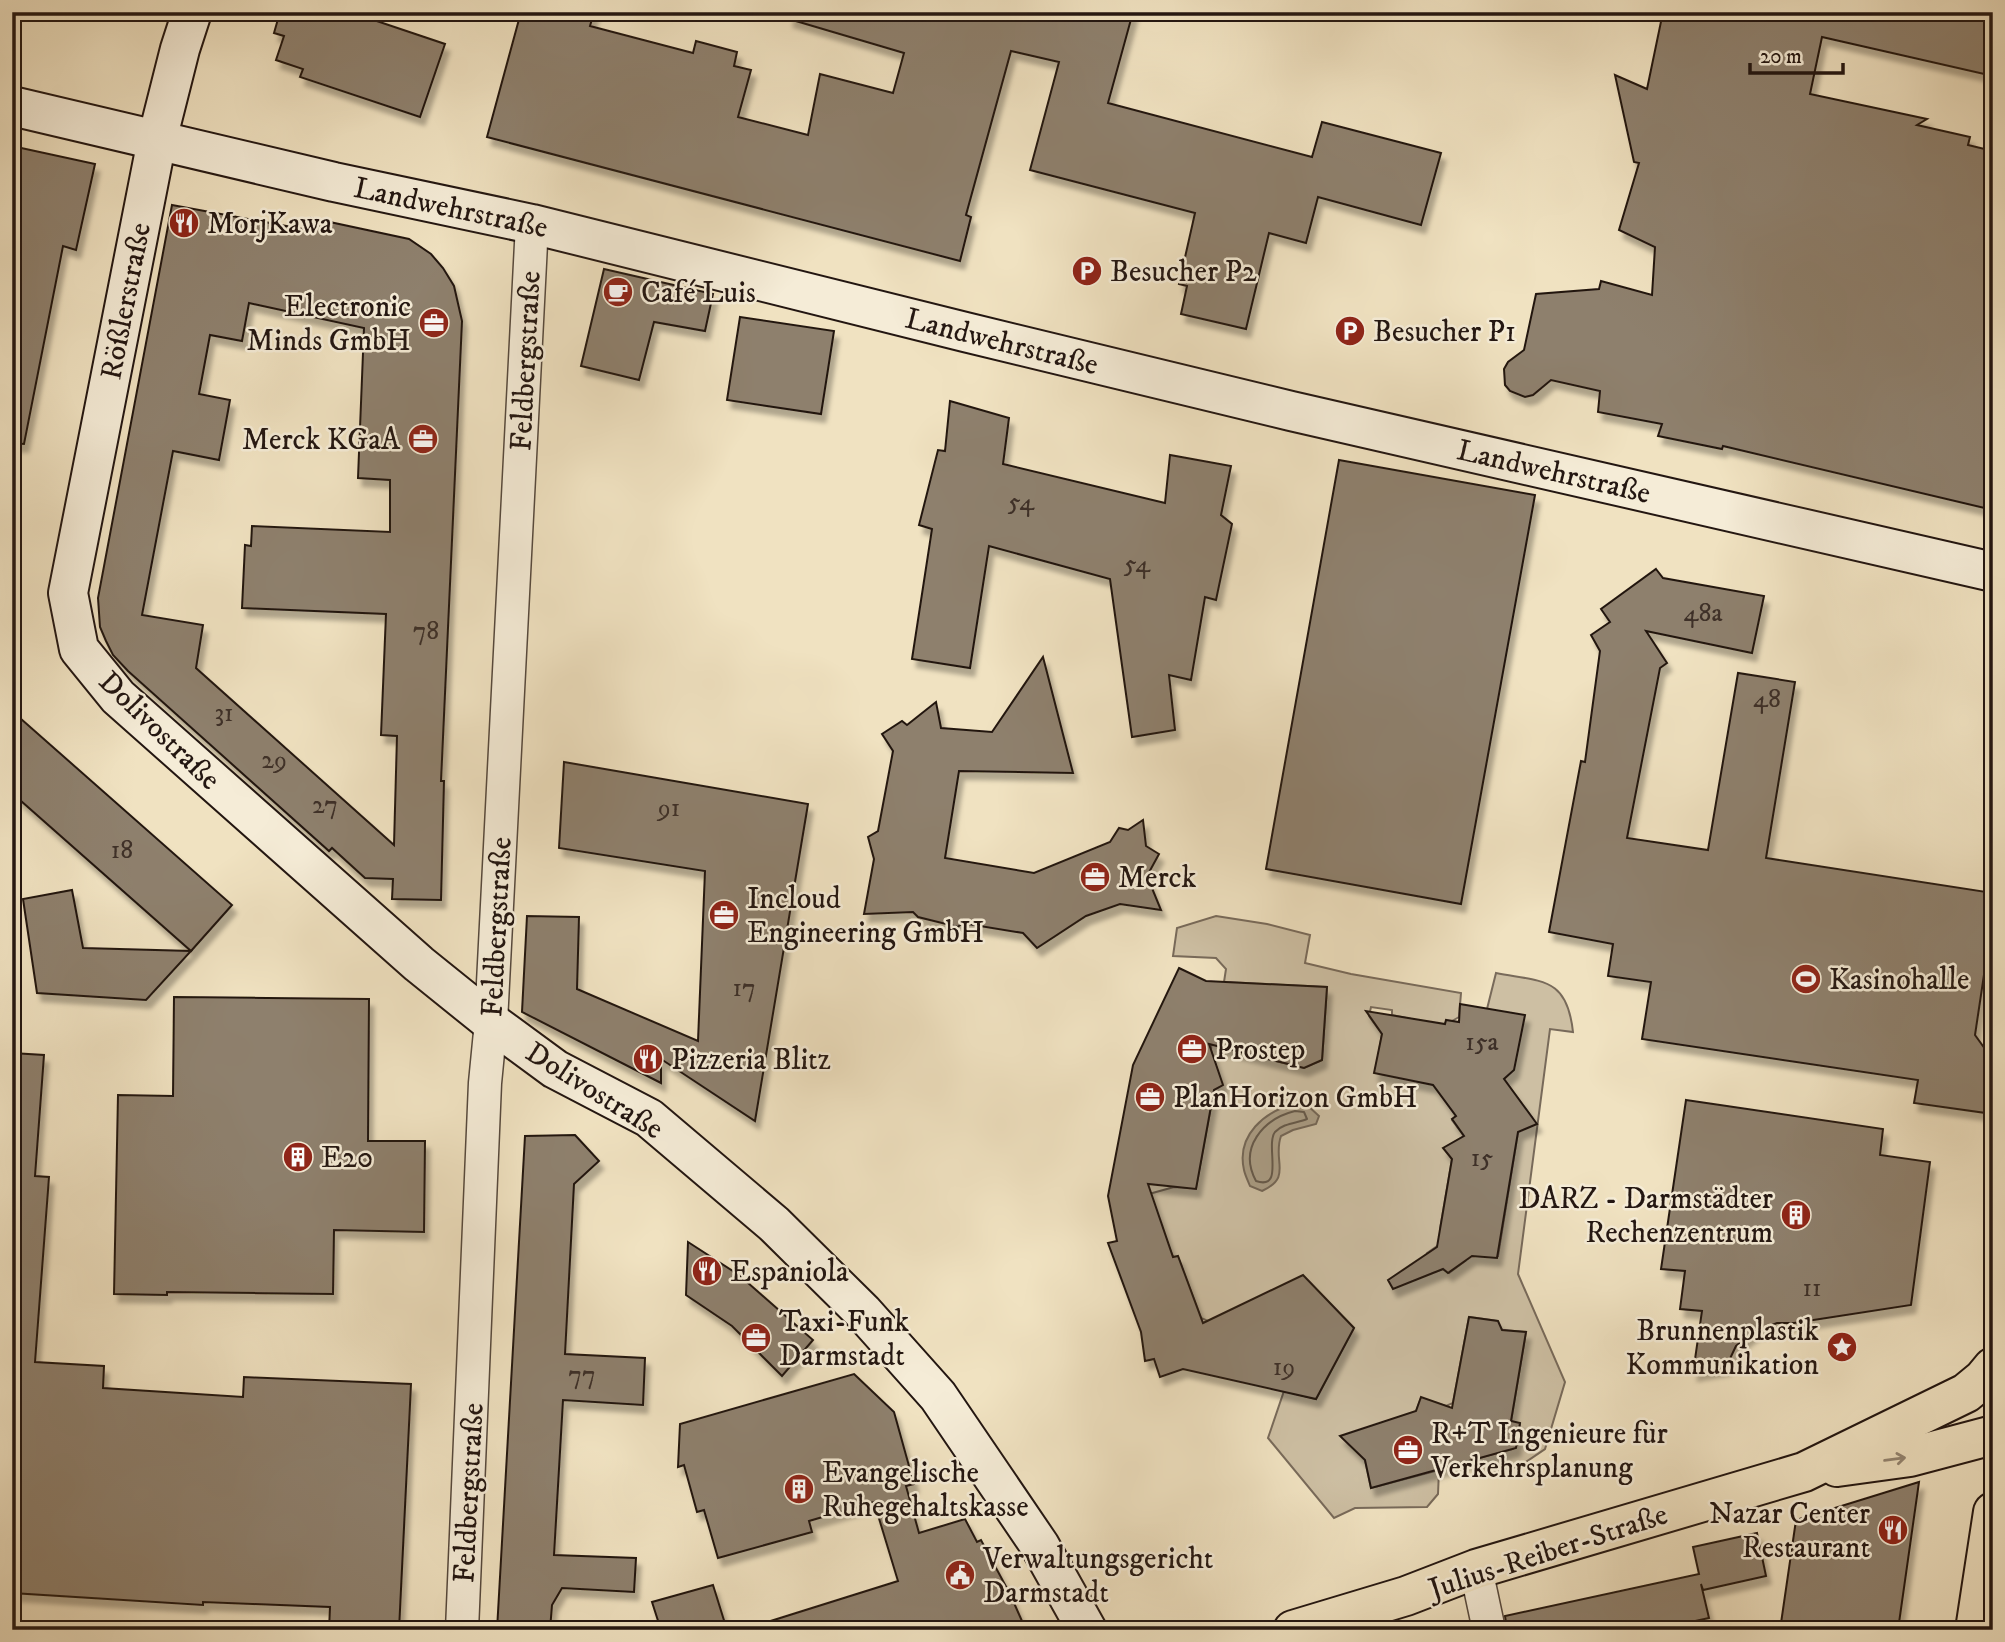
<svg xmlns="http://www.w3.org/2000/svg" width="2005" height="1642" viewBox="0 0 2005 1642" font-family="'IM FELL DW Pica',serif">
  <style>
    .green { fill: #cdbfa3; stroke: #786a5a; stroke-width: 2 }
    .water { fill: #aa9d85; stroke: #746757; stroke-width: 2 }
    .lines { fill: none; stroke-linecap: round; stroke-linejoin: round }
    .shore { stroke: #665a4b; stroke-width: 2 }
    .building { fill: #8e806d; stroke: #231611; stroke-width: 2; fill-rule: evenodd; filter: url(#shadow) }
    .street-casing { stroke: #56493d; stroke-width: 35 }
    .secondary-casing { stroke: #231611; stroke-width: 42 }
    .primary-casing { stroke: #231611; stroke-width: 42 }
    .street { stroke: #f5ecd7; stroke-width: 32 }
    .secondary { stroke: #f5ecd7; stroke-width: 38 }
    .primary { stroke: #f0e2c1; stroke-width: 38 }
    .oneway { stroke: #948672 }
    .labels { text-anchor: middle; stroke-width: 5; stroke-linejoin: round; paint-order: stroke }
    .number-label { font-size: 26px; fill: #3e3028 }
    .street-label { font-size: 30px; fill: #231611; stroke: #f5ecd7 }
    .poi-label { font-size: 30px; fill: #231611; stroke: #f5ecd7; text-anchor: start }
  </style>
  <defs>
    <filter id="shadow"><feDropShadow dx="4.5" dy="8" stdDeviation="2" flood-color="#0004"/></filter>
  </defs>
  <rect width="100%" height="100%" fill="#f0e2c1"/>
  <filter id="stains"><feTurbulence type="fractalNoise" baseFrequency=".00286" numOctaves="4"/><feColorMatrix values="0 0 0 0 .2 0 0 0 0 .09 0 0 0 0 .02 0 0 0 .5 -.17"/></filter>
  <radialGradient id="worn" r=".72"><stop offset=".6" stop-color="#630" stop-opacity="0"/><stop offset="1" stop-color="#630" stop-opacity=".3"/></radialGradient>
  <path class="green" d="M 1216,916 L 1267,924 L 1310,935 L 1305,963 L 1351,974 L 1461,993 L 1459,1017 L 1452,1021 L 1446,1021 L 1445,1026 L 1392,1015 L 1392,1010 L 1371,1007 L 1369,1016 L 1382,1034 L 1375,1073 L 1423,1070 L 1456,1116 L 1452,1120 L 1464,1136 L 1444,1148 L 1452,1159 L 1440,1229 L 1443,1233 L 1440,1244 L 1427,1253 L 1426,1257 L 1437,1271 L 1443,1269 L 1449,1273 L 1465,1261 L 1460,1255 L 1498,1256 L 1518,1132 L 1532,1122 L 1533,1119 L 1504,1079 L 1487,1009 L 1496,973 C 1543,982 1567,977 1573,1032 L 1550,1029 L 1518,1274 L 1565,1382 L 1545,1449 L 1520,1466 L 1478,1477 L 1479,1458 L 1513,1449 L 1514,1446 L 1516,1446 L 1520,1424 L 1511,1421 L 1526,1332 L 1502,1330 L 1497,1321 L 1469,1317 L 1453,1403 L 1446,1406 L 1421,1398 L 1416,1411 L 1365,1460 L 1371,1488 L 1439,1470 L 1438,1494 L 1427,1507 L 1355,1508 L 1334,1518 L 1268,1438 L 1284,1391 L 1316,1399 L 1354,1328 L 1303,1276 L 1215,1324 L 1201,1318 L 1178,1257 L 1173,1257 L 1149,1194 L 1174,1187 L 1196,1188 L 1214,1090 L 1222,1085 L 1211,1050 L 1212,1040 L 1231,1039 L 1231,1050 L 1304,1068 L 1322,1060 L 1327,987 L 1224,982 L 1226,969 L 1216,958 L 1173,956 L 1177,928 Z"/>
  <path class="water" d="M 1295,1104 L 1307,1105 L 1319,1116 L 1316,1124 L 1293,1130 L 1281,1136 C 1272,1161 1293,1177 1262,1191 L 1250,1186 C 1248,1181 1245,1175 1244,1170 C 1236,1135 1265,1111 1295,1104 Z"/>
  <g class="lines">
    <path class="shore" d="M 1295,1111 L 1304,1112 L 1307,1119 C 1298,1123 1283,1123 1275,1132 C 1265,1145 1285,1191 1256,1181 C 1238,1148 1263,1119 1295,1111 Z"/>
  </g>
  <g class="building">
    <polygon points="280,12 350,12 445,44 420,117 300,77 303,69 276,60 284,36 274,33"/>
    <polygon points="521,12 594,12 590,26 693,53 696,41 737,52 734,66 751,70 738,117 808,135 820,74 893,93 904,53 789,19 790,12 1133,12 1108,103 1312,157 1322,122 1441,153 1421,225 1318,197 1306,243 1269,233 1246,329 1181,314 1187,286 1179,284 1195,213 1030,170 1059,62 1011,51 966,215 971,217 960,261 487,137"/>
    <polygon points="1663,12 1993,12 1993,76 1822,37 1810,94 1927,119 1917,125 1970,137 1968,145 1993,151 1993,510 1723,446 1722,449 1658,436 1662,424 1598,412 1600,391 1551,380 1533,395 1525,397 1510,391 1505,385 1504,369 1508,362 1524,350 1536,294 1599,289 1601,281 1652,295 1655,247 1619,230 1639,163 1634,162 1615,75 1647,89"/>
    <polygon points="12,146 95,164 76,250 63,246 24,444 12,443"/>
    <path d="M 172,205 L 308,230 L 311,218 L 409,239 L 431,254 L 443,268 L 454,286 L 462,321 L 441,781 L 444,781 L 441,900 L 392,899 L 393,879 L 365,878 L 332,848 L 329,851 L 128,671 L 113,655 L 106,641 L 100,627 L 98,598 ZM 249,303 L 364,328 L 358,478 L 390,480 L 390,532 L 252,526 L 251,546 L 245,545 L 242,608 L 386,614 L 381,735 L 397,736 L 394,845 L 196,668 L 203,625 L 142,615 L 173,451 L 219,460 L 230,400 L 199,394 L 210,335 L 242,341 Z"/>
    <polygon points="604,269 713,294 705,331 654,322 639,380 581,366"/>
    <polygon points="740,317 834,331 821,414 727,400"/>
    <polygon points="950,401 1009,418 1003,464 1165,503 1170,455 1231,466 1221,515 1232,524 1216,600 1205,597 1191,680 1169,675 1175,730 1132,737 1110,579 989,546 970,668 912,659 932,529 919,525 938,450 945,451"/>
    <polygon points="1339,460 1535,495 1461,904 1266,869"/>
    <polygon points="1656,569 1663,578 1764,596 1752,653 1646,631 1667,663 1660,668 1627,838 1708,850 1738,673 1795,682 1766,858 1993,893 1993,944 1988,948 1975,1035 1993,1060 1986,1113 1914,1103 1918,1080 1642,1039 1651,982 1608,976 1613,944 1549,932 1581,761 1585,762 1600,651 1591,635 1610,622 1601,609"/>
    <polygon points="1043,657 1073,773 959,771 945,858 1034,873 1110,842 1119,828 1128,830 1143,820 1146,846 1159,854 1147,876 1161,910 1120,904 1086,916 1037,948 1023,933 962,923 958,927 918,917 913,912 864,914 874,859 868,837 878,831 893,751 882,734 902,721 907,725 936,702 941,728 992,732"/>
    <polygon points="12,711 232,905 191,951 12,793"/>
    <polygon points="564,762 808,804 755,1121 661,1059 661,1083 522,1012 527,916 579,917 577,989 698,1041 705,871 559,848"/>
    <polygon points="72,890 83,948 191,951 146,1000 37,993 23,899"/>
    <polygon points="1179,968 1206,981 1327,987 1322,1060 1304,1068 1209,1044 1223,1085 1214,1090 1196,1189 1148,1184 1173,1257 1178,1256 1203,1323 1303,1275 1354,1328 1316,1399 1183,1369 1160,1377 1154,1359 1145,1361 1141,1332 1108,1243 1117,1241 1108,1196 1133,1065"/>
    <polygon points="174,997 369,999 368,1141 425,1141 424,1232 334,1230 333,1294 167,1292 167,1295 114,1294 118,1095 173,1096"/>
    <polygon points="1460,1004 1525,1015 1514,1070 1504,1079 1537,1124 1518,1132 1497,1258 1472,1256 1448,1273 1443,1269 1393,1289 1388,1280 1437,1247 1452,1159 1443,1148 1464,1136 1452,1119 1456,1116 1433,1085 1374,1073 1382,1034 1366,1011 1445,1024 1446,1020 1459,1022"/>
    <polygon points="12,1053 44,1055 35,1176 49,1177 35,1362 104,1366 103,1388 243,1397 244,1377 411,1384 399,1630 329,1630 330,1607 203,1602 203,1605 12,1593"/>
    <polygon points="1686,1100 1883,1129 1880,1155 1930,1162 1911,1305 1794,1323 1777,1323 1754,1332 1736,1346 1726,1367 1693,1373 1702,1311 1680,1309 1685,1271 1661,1269"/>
    <polygon points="575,1135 599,1161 574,1184 565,1354 645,1358 643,1405 563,1400 554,1555 636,1558 634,1592 562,1588 552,1605 550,1630 497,1630 525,1136"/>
    <polygon points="688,1242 739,1275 813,1340 782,1376 732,1326 686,1295"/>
    <polygon points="1469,1317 1498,1321 1502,1330 1526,1332 1511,1421 1520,1423 1516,1448 1371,1488 1365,1460 1340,1436 1416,1411 1421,1397 1452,1408"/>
    <polygon points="854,1374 894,1412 914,1484 906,1486 919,1533 965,1519 977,1542 981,1540 1010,1594 1026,1630 762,1630 761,1624 898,1581 874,1502 809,1521 812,1532 718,1558 704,1510 697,1512 684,1465 678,1467 680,1424"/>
    <polygon points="1919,1482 1898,1630 1780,1630 1796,1520"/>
    <polygon points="1757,1533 1766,1576 1703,1590 1701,1584 1709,1618 1654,1630 1507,1630 1505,1616 1699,1574 1693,1547"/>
    <polygon points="713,1585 727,1630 661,1630 652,1602"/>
  </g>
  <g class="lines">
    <g class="street-casing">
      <g id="street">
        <polyline points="1476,1569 1489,1630"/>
        <polyline points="462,1630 485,1083 491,1022 532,224"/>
      </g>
    </g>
    <g class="secondary-casing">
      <g id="secondary">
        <polyline points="192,12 180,49 157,140 68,593 79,649 118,697 419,964 491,1022 555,1069 649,1118 774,1224 863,1312 938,1396 1040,1546 1087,1630"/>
        <polyline points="12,106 334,182 532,224 965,332 1291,411 1993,572"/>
      </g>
    </g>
    <g class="primary-casing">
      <g id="primary">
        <polyline points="1837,1467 1910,1457 1993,1435"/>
        <polyline points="1293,1630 1406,1596 1476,1569 1804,1472 1966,1393 1983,1379 1993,1367"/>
        <polyline points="1975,1630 1993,1512"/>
      </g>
    </g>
    <use href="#street" class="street"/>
    <use href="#secondary" class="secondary"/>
    <use href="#primary" class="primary"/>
  </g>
  <defs><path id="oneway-shaft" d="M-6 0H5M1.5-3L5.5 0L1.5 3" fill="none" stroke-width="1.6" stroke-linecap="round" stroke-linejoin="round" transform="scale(1.75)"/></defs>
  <use class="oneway" href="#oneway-shaft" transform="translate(1895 1459) rotate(-8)"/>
  <defs>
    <g id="restaurant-disc" transform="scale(1.575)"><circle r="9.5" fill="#8f2418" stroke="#f5ecd7"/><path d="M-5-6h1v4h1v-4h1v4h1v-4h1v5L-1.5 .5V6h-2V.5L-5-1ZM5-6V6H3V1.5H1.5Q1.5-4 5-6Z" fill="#fff"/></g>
    <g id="parking-disc" transform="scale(1.575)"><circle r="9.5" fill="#8f2418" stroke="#f5ecd7"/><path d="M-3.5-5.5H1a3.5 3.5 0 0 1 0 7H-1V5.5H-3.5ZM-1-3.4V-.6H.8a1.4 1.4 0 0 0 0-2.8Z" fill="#fff"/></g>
    <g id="cafe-disc" transform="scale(1.575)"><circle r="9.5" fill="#8f2418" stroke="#f5ecd7"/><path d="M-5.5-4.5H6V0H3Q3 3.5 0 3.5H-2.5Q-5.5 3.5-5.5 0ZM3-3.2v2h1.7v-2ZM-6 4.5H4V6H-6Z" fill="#fff"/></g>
    <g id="office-disc" transform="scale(1.575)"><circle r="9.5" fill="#8f2418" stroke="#f5ecd7"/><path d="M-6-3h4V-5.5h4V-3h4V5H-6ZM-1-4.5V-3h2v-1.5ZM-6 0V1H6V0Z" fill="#fff"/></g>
    <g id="stadium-disc" transform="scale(1.575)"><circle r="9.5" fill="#8f2418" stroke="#f5ecd7"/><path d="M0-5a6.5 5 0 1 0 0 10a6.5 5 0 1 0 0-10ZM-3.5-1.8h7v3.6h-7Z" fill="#fff"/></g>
    <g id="building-disc" transform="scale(1.575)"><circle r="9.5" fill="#8f2418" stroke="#f5ecd7"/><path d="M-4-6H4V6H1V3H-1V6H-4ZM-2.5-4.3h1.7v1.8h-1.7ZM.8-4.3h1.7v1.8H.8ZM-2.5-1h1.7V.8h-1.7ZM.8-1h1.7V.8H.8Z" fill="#fff"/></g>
    <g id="sight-disc" transform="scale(1.575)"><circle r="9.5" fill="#8f2418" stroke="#f5ecd7"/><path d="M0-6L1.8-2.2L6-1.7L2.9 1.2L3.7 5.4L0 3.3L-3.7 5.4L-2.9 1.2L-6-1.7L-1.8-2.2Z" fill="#fff"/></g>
    <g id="civic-disc" transform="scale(1.575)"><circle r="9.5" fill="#8f2418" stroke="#f5ecd7"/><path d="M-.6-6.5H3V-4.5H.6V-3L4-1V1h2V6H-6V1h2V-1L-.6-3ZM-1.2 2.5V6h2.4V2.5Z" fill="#fff"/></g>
  </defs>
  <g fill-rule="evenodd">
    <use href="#restaurant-disc" x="184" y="223"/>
    <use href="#parking-disc" x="1087" y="271"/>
    <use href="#cafe-disc" x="618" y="292"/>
    <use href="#office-disc" x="434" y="323"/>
    <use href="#parking-disc" x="1350" y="331"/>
    <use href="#office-disc" x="423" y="439"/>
    <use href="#office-disc" x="1095" y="877"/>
    <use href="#office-disc" x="724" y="915"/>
    <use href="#stadium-disc" x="1806" y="979"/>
    <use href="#office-disc" x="1192" y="1049"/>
    <use href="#restaurant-disc" x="648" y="1059"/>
    <use href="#office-disc" x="1150" y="1097"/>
    <use href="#building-disc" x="298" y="1157"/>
    <use href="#building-disc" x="1796" y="1215"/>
    <use href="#restaurant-disc" x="707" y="1271"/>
    <use href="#office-disc" x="756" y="1338"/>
    <use href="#sight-disc" x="1842" y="1347"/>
    <use href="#office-disc" x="1408" y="1450"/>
    <use href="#building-disc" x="799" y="1489"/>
    <use href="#restaurant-disc" x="1893" y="1530"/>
    <use href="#civic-disc" x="960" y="1575"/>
  </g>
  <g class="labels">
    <g class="number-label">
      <text x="1021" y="510">54</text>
      <text x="1137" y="572">54</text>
      <text x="1703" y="621">48a</text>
      <text x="426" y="639">78</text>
      <text x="1767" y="707">48</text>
      <text x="224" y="721">31</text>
      <text x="274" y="768">29</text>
      <text x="325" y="813">27</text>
      <text x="669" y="816">91</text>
      <text x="122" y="858">18</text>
      <text x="744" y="996">17</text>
      <text x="1482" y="1050">15a</text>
      <text x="1482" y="1166">15</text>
      <text x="1812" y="1296">11</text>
      <text x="1284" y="1375">19</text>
      <text x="582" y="1383">77</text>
    </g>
    <g class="street-label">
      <text transform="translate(451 207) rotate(12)" y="10">Landwehrstraße</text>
      <text transform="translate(125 301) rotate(-79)" y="10">Rößlerstraße</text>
      <text transform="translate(1002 341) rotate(14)" y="10">Landwehrstraße</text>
      <text transform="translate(525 361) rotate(-87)" y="10">Feldbergstraße</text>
      <text transform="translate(1554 471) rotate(13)" y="10">Landwehrstraße</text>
      <text transform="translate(160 730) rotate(44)" y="10">Dolivostraße</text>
      <text transform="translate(496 927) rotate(-87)" y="10">Feldbergstraße</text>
      <text transform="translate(595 1090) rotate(32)" y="10">Dolivostraße</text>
      <text transform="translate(468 1493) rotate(-87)" y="10">Feldbergstraße</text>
      <text transform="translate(1548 1551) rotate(-18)" y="10">Julius-Reiber-Straße</text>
    </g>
    <g class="poi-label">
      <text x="207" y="233">MorjKawa</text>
      <text x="1110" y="281">Besucher P2</text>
      <text x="641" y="302">Café Luis</text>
      <text x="411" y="316" text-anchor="end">Electronic<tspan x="411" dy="34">Minds GmbH</tspan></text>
      <text x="1373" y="341">Besucher P1</text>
      <text x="400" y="449" text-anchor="end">Merck KGaA</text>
      <text x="1118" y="887">Merck</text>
      <text x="747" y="908">Incloud<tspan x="747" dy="34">Engineering GmbH</tspan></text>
      <text x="1829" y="989">Kasinohalle</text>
      <text x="1215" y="1059">Prostep</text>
      <text x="671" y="1069">Pizzeria Blitz</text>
      <text x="1173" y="1107">PlanHorizon GmbH</text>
      <text x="321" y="1167">E20</text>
      <text x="1773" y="1208" text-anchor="end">DARZ - Darmstädter<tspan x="1773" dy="34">Rechenzentrum</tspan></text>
      <text x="730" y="1281">Espaniola</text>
      <text x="779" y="1331">Taxi-Funk<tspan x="779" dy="34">Darmstadt</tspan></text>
      <text x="1819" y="1340" text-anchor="end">Brunnenplastik<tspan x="1819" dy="34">Kommunikation</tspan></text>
      <text x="1431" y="1443">R+T Ingenieure für<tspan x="1431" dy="34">Verkehrsplanung</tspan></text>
      <text x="822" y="1482">Evangelische<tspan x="822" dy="34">Ruhegehaltskasse</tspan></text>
      <text x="1870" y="1523" text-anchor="end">Nazar Center<tspan x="1870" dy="34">Restaurant</tspan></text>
      <text x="983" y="1568">Verwaltungsgericht<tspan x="983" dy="34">Darmstadt</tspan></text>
    </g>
  </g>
  <rect width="2005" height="1642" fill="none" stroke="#f0e2c1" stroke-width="42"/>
  <rect x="14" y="14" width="1977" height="1614" fill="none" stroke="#231611" stroke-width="3.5"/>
  <rect x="21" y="21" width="1963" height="1600" fill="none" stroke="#231611" stroke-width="2"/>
  <path d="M1750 63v10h93v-10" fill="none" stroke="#231611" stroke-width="3.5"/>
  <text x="1760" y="63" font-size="21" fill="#231611" stroke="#f5ecd7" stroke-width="5" paint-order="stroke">20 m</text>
  <rect width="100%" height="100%" filter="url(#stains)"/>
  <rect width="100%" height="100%" fill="url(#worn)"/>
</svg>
